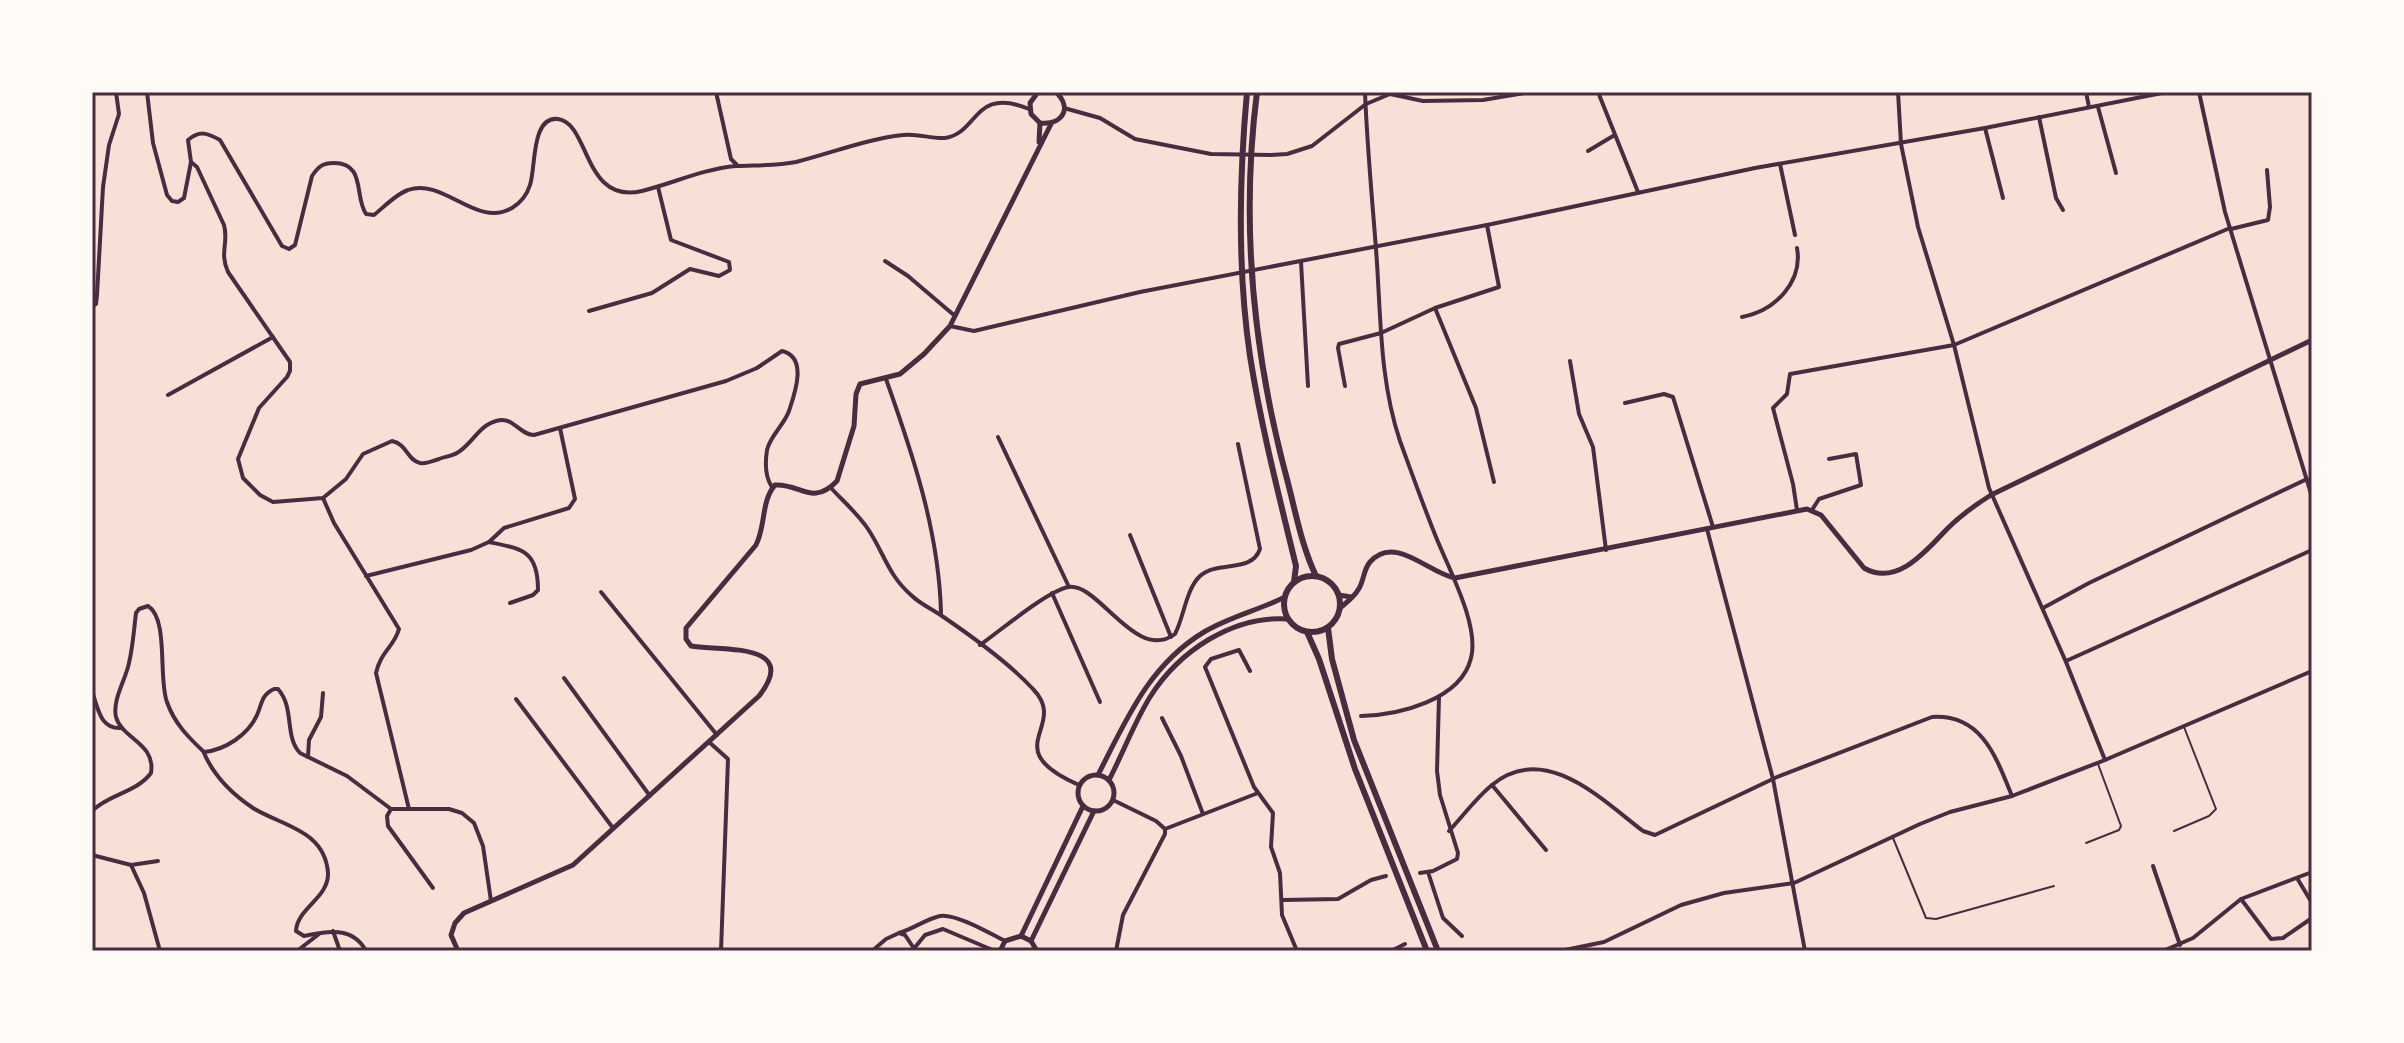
<svg xmlns="http://www.w3.org/2000/svg" width="2404" height="1043" viewBox="0 0 2404 1043" font-family="Helvetica,sans-serif">
  <style>
    .lines { fill: none; stroke-linecap: round; stroke-linejoin: round }
    .service { stroke: #4a2c40; stroke-width: 2 }
    .minor { stroke: #4a2c40; stroke-width: 4 }
    .tertiary { stroke: #4a2c40; stroke-width: 5 }
    .secondary { stroke: #4a2c40; stroke-width: 5 }
    .primary { stroke: #4a2c40; stroke-width: 6 }
    .neatline { fill: none; stroke: #4a2c40; stroke-width: 3 }
  </style>
  <rect width="100%" height="100%" fill="#f7e1d7"/>
  <g class="lines">
    <g class="service">
      <polyline points="2174,831 2209,816 2216,809 2184,727"/>
      <polyline points="1893,838 1926,918 1936,919 2054,886"/>
      <polyline points="2086,843 2119,830 2121,826 2098,764"/>
    </g>
    <g class="minor">
      <path d="M 147,92 L 153,143 L 167,195 L 172,201 L 178,202 L 184,198 L 191,162 L 188,140 C 200,130 207,133 220,140 L 282,246 L 289,249 L 295,245 L 312,176 C 318,167 322,163 334,163 C 366,163 354,196 366,214 L 374,215 C 384,207 396,194 408,190 C 443,177 477,229 512,208 C 520,203 527,195 530,185 C 536,167 531,116 558,119 C 590,123 583,205 642,191 C 674,183 703,169 736,166 C 756,165 777,166 796,162 C 832,153 866,139 903,135 C 917,133 931,139 945,138 C 979,133 973,86 1029,109"/>
      <polyline points="716,92 731,159 737,165"/>
      <polyline points="1598,92 1638,192"/>
      <polyline points="1898,92 1901,144 1918,227 1954,345 1989,488 2066,662 2105,760"/>
      <polyline points="2086,92 2089,107"/>
      <polyline points="2199,92 2225,212 2312,497"/>
      <polyline points="2098,107 2116,173"/>
      <polyline points="1064,108 1100,118 1135,139 1211,154 1271,155 1287,154 1312,146 1366,104 1390,94 1423,101 1483,100 1531,92"/>
      <polyline points="2039,117 2056,198 2063,210"/>
      <polyline points="1985,128 2003,198"/>
      <polyline points="1588,151 1613,136"/>
      <path d="M 191,162 L 197,167 L 224,225 C 229,243 219,252 228,272 L 290,362 L 290,371 L 287,377 L 259,408 L 238,459 L 243,478 L 260,495 L 273,502 L 323,498 L 346,479 L 363,454 L 392,441 C 407,444 407,460 420,463 C 427,464 433,461 439,459 C 444,457 452,456 457,453 C 473,444 480,422 501,420 C 514,419 521,435 534,435 L 726,381 L 757,368 L 782,351 C 808,357 795,393 789,411 C 784,425 770,436 767,450 C 765,463 765,477 772,487"/>
      <polyline points="1780,164 1795,235"/>
      <polyline points="2231,229 2268,220 2270,207 2267,170"/>
      <polyline points="885,261 908,276 955,316"/>
      <polyline points="1301,262 1308,386"/>
      <polyline points="92,307 96,304 97,295 103,187 109,145 119,114 116,92"/>
      <polyline points="1435,308 1476,408 1494,482"/>
      <polyline points="589,311 652,293 690,269 719,276 730,270 729,262 671,240 658,187"/>
      <path d="M 1742,317 C 1775,311 1803,282 1797,248"/>
      <polyline points="950,326 974,331 1140,292 1487,225 1755,168 1985,128 2167,92"/>
      <polyline points="1570,361 1579,414 1593,447 1606,550"/>
      <path d="M 886,379 C 913,455 939,532 941,613"/>
      <polyline points="1345,386 1338,348 1339,344 1381,333 1435,308 1499,287 1487,225"/>
      <polyline points="168,395 273,337"/>
      <polyline points="1625,403 1664,394 1673,397 1713,527"/>
      <polyline points="998,437 1069,587"/>
      <path d="M 831,488 C 843,501 858,514 868,529 C 884,553 888,575 911,595 C 920,604 932,609 942,616 C 970,635 1010,664 1033,689 C 1070,727 995,748 1079,785"/>
      <path d="M 323,498 L 334,523 L 399,629 C 394,647 381,651 376,673 L 409,809"/>
      <polyline points="1797,510 1793,484 1773,408 1787,394 1790,374 1954,345 2230,228"/>
      <polyline points="1812,510 1819,499 1861,485 1856,454 1829,459"/>
      <polyline points="1707,529 1773,779 1805,951"/>
      <polyline points="1130,535 1171,637"/>
      <path d="M 489,542 C 522,549 538,550 538,590 L 533,595 L 510,603"/>
      <polyline points="366,576 471,550 489,542 504,528 569,508 575,499 560,428"/>
      <polyline points="601,592 717,735"/>
      <polyline points="1052,593 1100,702"/>
      <polyline points="2043,608 2089,583 2307,479"/>
      <path d="M 980,645 C 1000,631 1048,590 1069,587 C 1099,583 1136,663 1175,634 C 1184,617 1186,589 1200,576 C 1218,560 1251,574 1260,549 L 1238,444"/>
      <polyline points="2066,661 2312,550"/>
      <polyline points="1250,671 1239,650 1211,659 1205,667 1254,787 1273,813 1271,847 1280,873 1282,915 1297,951"/>
      <polyline points="564,678 650,796"/>
      <path d="M 92,691 C 98,708 100,730 122,728"/>
      <polyline points="516,699 613,828"/>
      <path d="M 1361,716 C 1399,715 1461,700 1471,658 C 1480,624 1446,564 1434,532 C 1422,502 1411,471 1400,441 C 1379,379 1381,313 1376,249 C 1372,197 1367,145 1365,92"/>
      <polyline points="1162,718 1181,756 1203,814"/>
      <polyline points="709,742 728,759 721,951"/>
      <path d="M 204,753 C 214,776 232,794 253,808 C 282,826 325,830 328,873 C 329,898 297,908 296,931 L 304,936 C 327,931 353,926 366,951"/>
      <polyline points="308,757 309,740 321,717 323,693"/>
      <polyline points="1492,785 1546,850"/>
      <polyline points="1113,800 1156,821 1165,829"/>
      <polyline points="391,809 387,816 388,826 433,888"/>
      <path d="M 92,811 C 109,794 136,793 151,773 C 156,743 122,739 116,717 C 112,700 126,679 129,663 C 133,646 134,629 136,613 L 139,609 L 148,606 C 169,619 158,679 167,702 C 174,723 189,738 204,752 C 225,750 248,735 257,715 C 262,704 261,695 274,689 L 278,689 C 295,708 284,736 300,753 L 347,776 L 391,809 L 449,809 L 462,813 L 474,823 L 483,846 L 491,901"/>
      <polyline points="1165,829 1258,793"/>
      <path d="M 1449,831 C 1463,816 1476,798 1492,785 C 1545,741 1602,800 1643,831 L 1655,835 L 1777,777 L 1932,717 C 1982,714 1996,757 2012,796"/>
      <polyline points="92,855 131,865 144,893 160,951"/>
      <polyline points="131,865 158,861"/>
      <polyline points="2153,866 2180,945"/>
      <polyline points="1428,872 1443,918 1462,936"/>
      <polyline points="1420,873 1433,871 1457,859 1458,853 1440,795 1437,771 1439,697"/>
      <polyline points="2297,878 2312,903"/>
      <polyline points="2241,899 2271,939 2283,938 2312,918"/>
      <polyline points="1282,900 1338,899 1371,880 1386,876"/>
      <polyline points="333,931 340,951"/>
      <path d="M 899,933 C 913,929 926,919 940,916 C 955,913 991,934 1005,941"/>
      <polyline points="297,951 319,934"/>
      <polyline points="872,951 886,939 899,933 905,935 913,947"/>
      <polyline points="912,951 925,935 943,929 995,951"/>
      <polyline points="1116,951 1123,915 1165,834 1165,829"/>
      <polyline points="1391,951 1405,944"/>
      <polyline points="1560,951 1604,942 1681,905 1724,893 1794,883 1920,824 1950,812 2012,796 2105,760 2312,671"/>
      <polyline points="2163,951 2193,938 2241,899 2312,872"/>
    </g>
    <g class="tertiary">
      <polyline points="1339,595 1351,597"/>
      <path d="M 1340,608 C 1346,603 1354,597 1358,590 C 1364,582 1363,570 1370,562 C 1395,534 1428,573 1455,578 L 1807,509 L 1821,515 L 1864,568 C 1897,587 1926,551 1947,529 C 1960,516 1975,505 1991,495 L 2312,340"/>
      <circle cx="1096" cy="793" r="18"/>
      <path d="M 1098,775 C 1126,720 1149,665 1204,632 C 1229,617 1259,610 1285,597"/>
      <path d="M 1109,780 C 1123,753 1134,723 1150,697 C 1179,651 1233,615 1288,619"/>
      <polyline points="1021,936 1083,806"/>
      <polyline points="1031,941 1094,811"/>
      <polyline points="1000,951 1005,941 1021,936 1031,941 1037,951"/>
    </g>
    <g class="secondary">
      <path d="M 1038,92 L 1030,103 L 1031,114 L 1040,123 C 1062,125 1073,109 1056,92"/>
      <polyline points="1039,142 1040,123"/>
      <path d="M 458,951 L 451,935 L 455,923 L 464,913 L 573,865 L 759,696 C 801,642 721,651 691,646 L 686,639 L 686,628 L 756,545 C 766,525 761,501 775,485 C 800,483 812,507 837,481 L 854,426 L 856,394 L 860,384 L 900,374 L 924,354 L 950,326 L 1051,124"/>
    </g>
    <g class="primary">
      <path d="M 1247,92 C 1239,180 1237,268 1250,356 C 1261,426 1279,496 1296,566 L 1294,582"/>
      <path d="M 1257,92 C 1240,225 1253,354 1288,483 C 1296,514 1302,547 1316,576"/>
      <circle cx="1312" cy="604" r="28"/>
      <polyline points="1328,628 1332,659 1354,740 1438,951"/>
      <polyline points="1307,632 1319,659 1355,769 1427,951"/>
    </g>
  </g>
  <rect width="2404" height="1043" fill="none" stroke="#fffaf5" stroke-width="188"/>
  <rect x="94" y="94" width="2216" height="855" class="neatline"/>
</svg>
